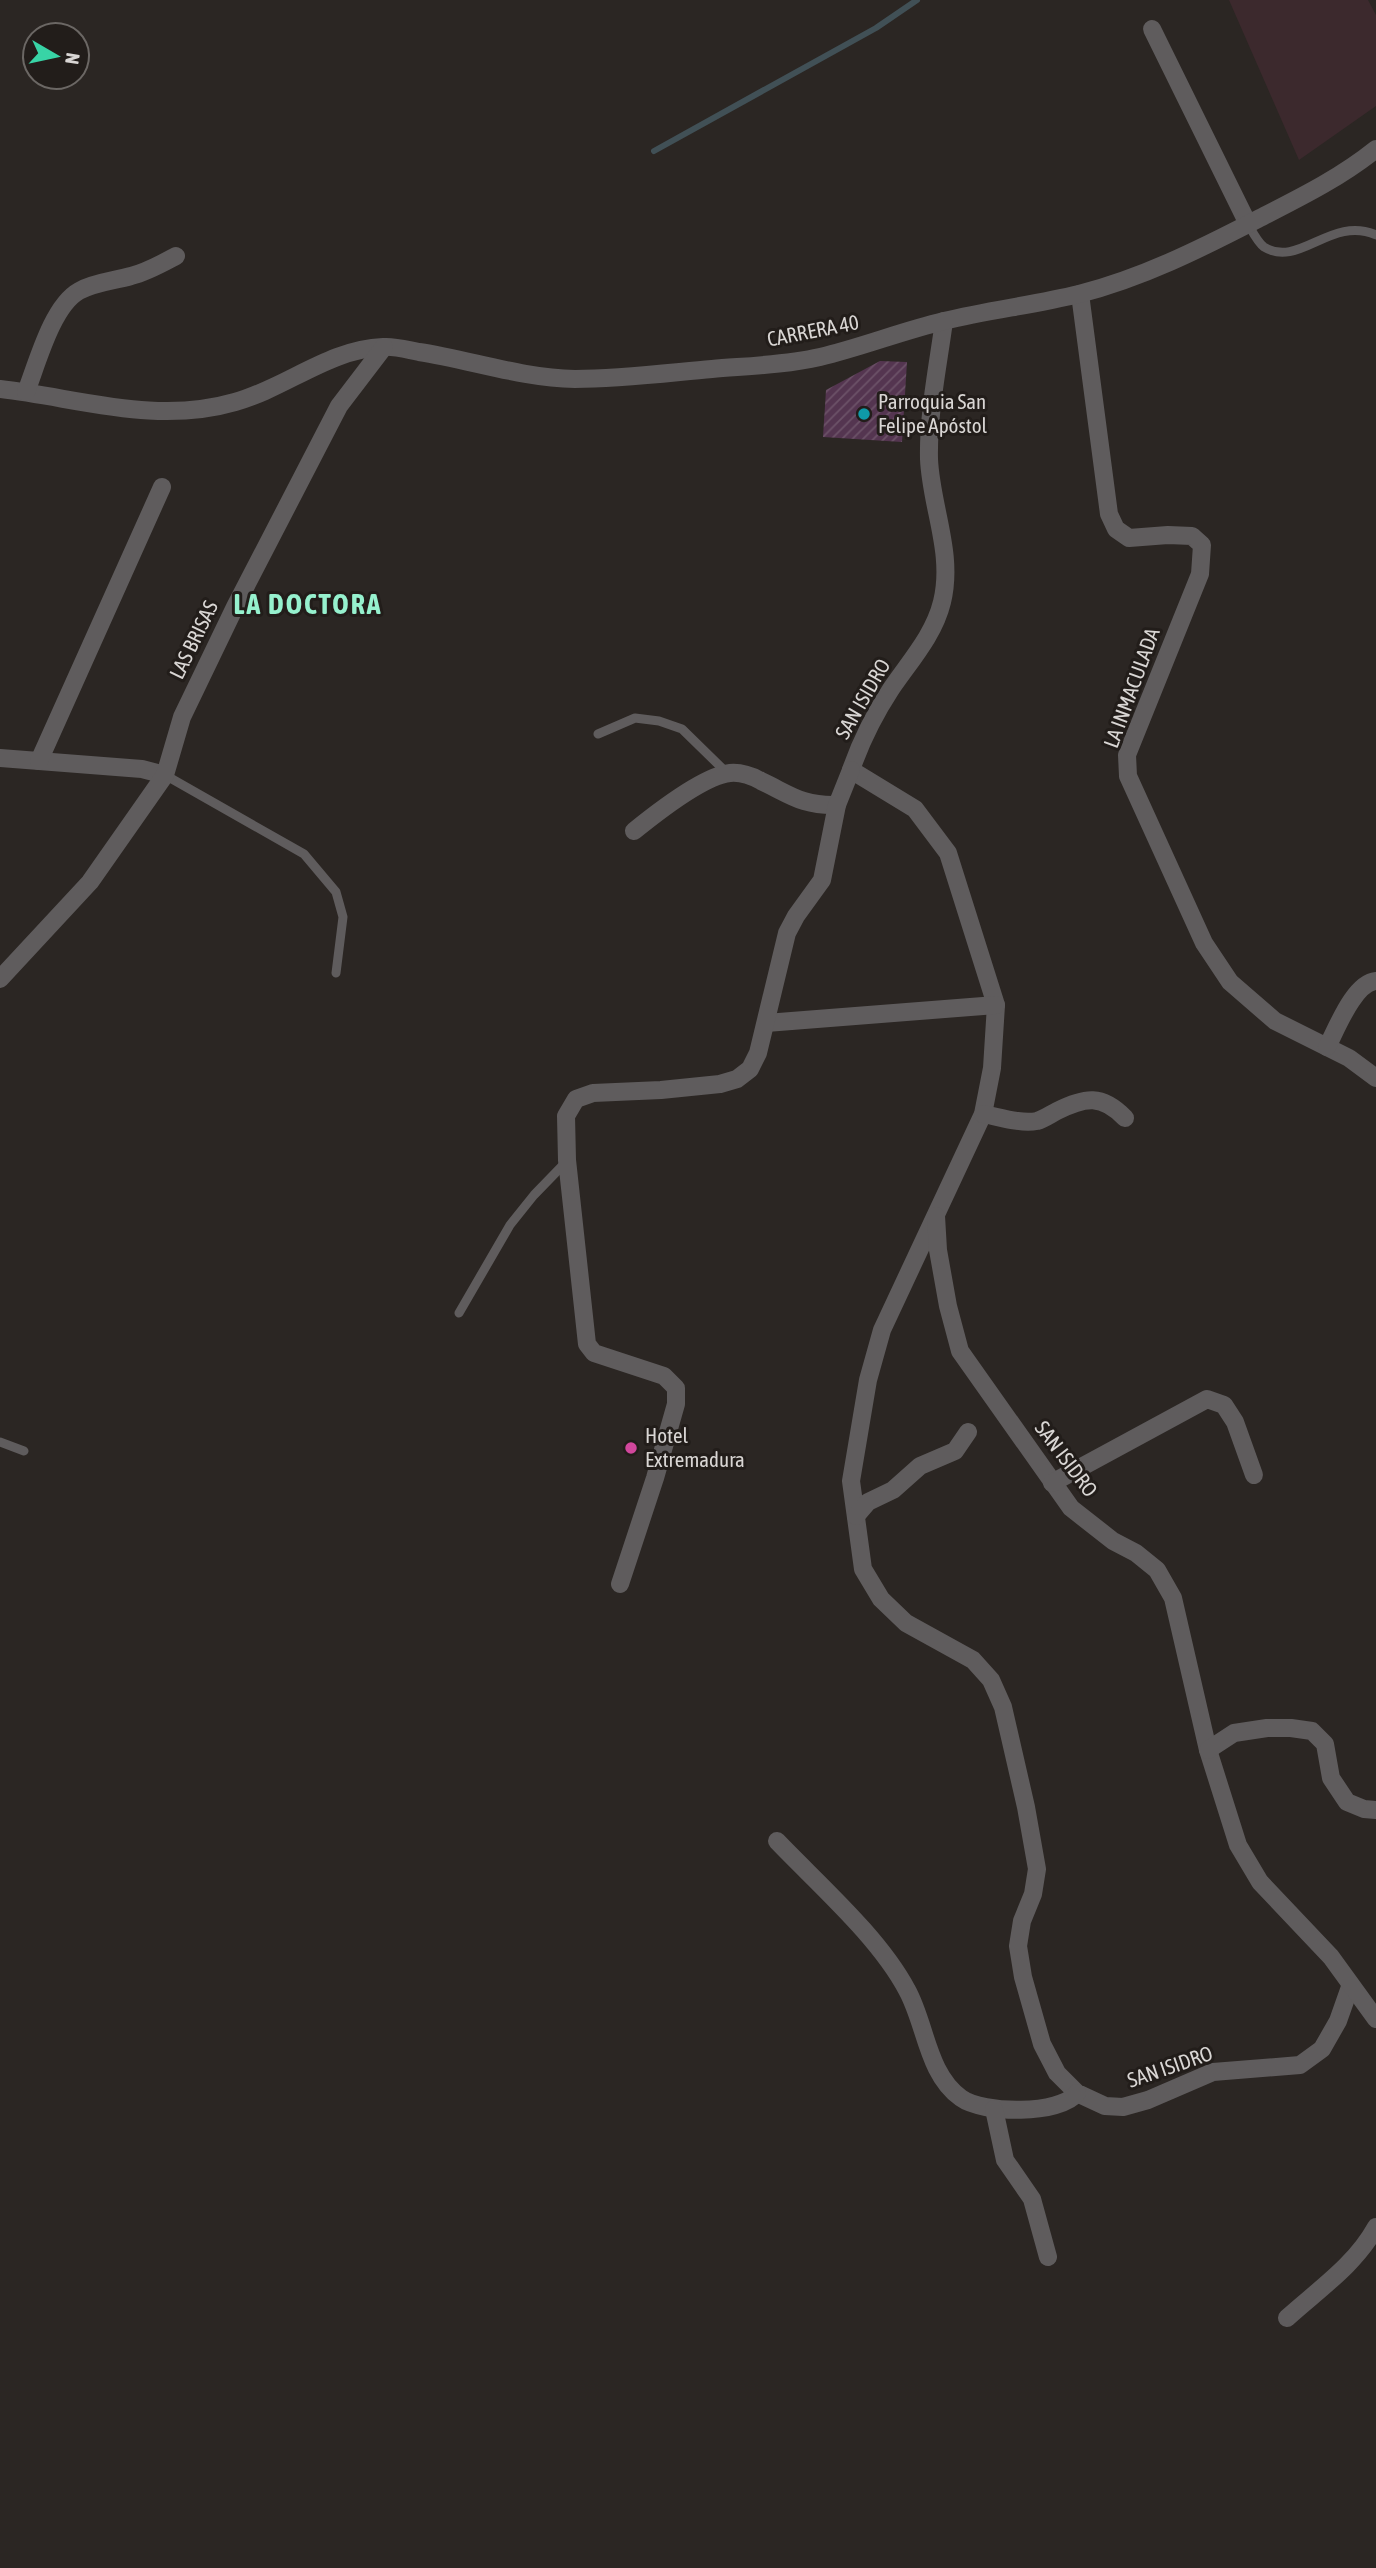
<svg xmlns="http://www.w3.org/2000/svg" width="1376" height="2568" viewBox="0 0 1376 2568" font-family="'Asap Condensed',sans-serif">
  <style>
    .education { fill: #3c292d }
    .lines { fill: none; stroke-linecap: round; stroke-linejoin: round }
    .stream { stroke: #415056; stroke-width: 6 }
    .building { fill: url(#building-hatch) }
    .service { stroke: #5f5c5d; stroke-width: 9 }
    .minor { stroke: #5f5c5d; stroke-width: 18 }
    .culture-dot { fill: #0f9aa8; stroke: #221d1a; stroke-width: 2.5 }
    .hotel-dot { fill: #d1479c; stroke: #221d1a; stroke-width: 2.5 }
    .labels { text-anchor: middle; stroke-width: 6; stroke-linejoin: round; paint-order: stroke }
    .street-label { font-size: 21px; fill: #d9d6d4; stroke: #221d1a }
    .poi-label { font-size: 21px; fill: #d9d6d4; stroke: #221d1a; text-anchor: start }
    .district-label { font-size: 28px; font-weight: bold; letter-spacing: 2px; fill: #96f1ce; stroke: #221d1a }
  </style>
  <defs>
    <pattern id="building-hatch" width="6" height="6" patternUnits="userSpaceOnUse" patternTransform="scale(1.75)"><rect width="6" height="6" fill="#543550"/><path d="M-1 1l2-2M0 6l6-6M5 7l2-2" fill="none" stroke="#6c5268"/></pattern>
  </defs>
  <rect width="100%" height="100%" fill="#2b2623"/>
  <polygon class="education" points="1229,0 1368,0 1376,15 1376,106 1299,160"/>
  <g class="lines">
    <polyline class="stream" points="654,151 876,28 917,0"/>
  </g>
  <polygon class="building" points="880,361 907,362 902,442 823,437 826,390"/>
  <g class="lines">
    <g class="service">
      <path d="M 1248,224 C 1252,231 1258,243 1264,247 C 1299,269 1331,215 1376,235"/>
      <polyline points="598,734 635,718 659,721 682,729 727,773"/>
      <polyline points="165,775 304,854 336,892 343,917 336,973"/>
      <polyline points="459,1313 510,1225 534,1195 566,1162"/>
      <polyline points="0,1442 24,1451"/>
    </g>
    <g class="minor">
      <polyline points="1152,29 1248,224"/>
      <polyline points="1080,294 1109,514 1116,529 1129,538 1168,535 1192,536 1202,545 1200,574 1127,755 1128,776 1204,943 1230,982 1275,1021 1349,1058 1376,1078"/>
      <path d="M 944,321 C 938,366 928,413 929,459 C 931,507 954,553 942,602 C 934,635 910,661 891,689 C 874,715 861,741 851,770 L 915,809 L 948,853 L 996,1005 L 992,1068 L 983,1114 L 882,1330 L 868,1380 L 851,1481 L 863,1569 L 881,1599 L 906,1623 L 973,1660 L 991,1680 L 1003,1707 L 1026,1807 L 1037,1869 L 1033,1894 L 1022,1921 L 1018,1946 L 1023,1977 L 1042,2044 L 1057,2073 L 1077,2093 L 1105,2106 L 1123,2107 L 1148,2100 L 1213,2072 L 1300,2065 L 1322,2049 L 1338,2021 L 1350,1987"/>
      <path d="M 0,389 C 79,398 156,425 235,402 C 286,388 329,349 383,347 C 395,346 408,350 419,352 C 471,360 522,378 575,379 C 620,379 667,373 712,369 C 747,366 785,365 820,357 C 862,347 902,331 944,321 C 989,310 1034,305 1079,294 C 1142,278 1200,249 1258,219 C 1299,198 1340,178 1376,149"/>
      <path d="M 26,392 C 37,364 52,306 79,291 C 95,282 114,281 131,276 C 147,272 161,264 176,256"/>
      <polyline points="0,758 142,769 165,775"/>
      <polyline points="39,761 162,487"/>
      <path d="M 634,831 C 655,814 703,776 730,773 C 741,772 752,776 761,781 C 791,795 802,806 837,805"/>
      <polyline points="0,979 90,882 165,775 182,717 235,607 339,406 384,347"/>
      <polyline points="766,1023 996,1005"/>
      <path d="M 1327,1047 C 1337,1028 1354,983 1376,981"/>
      <path d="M 983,1114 C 1000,1117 1020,1124 1037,1121 C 1044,1119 1051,1114 1057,1111 C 1085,1097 1102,1094 1125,1118"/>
      <polyline points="936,1216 938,1250 948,1306 960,1351 1071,1508 1113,1541 1136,1553 1157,1570 1173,1598 1208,1750 1238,1845 1260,1882 1331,1957 1376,2019"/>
      <polyline points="1052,1483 1207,1399 1224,1405 1235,1422 1254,1475"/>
      <polyline points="856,1516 868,1502 893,1490 920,1466 955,1451 968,1432"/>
      <polyline points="620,1584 655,1478 676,1404 676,1388 664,1376 594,1353 587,1344 567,1160 566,1116 576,1099 593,1093 661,1090 720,1084 737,1079 750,1069 758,1053 787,933 796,916 822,880 837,805 851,770"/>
      <polyline points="1208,1750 1234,1733 1267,1728 1291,1728 1312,1731 1325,1744 1331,1778 1347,1802 1364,1809 1376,1810"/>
      <path d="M 777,1841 C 819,1885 879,1937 907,1990 C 926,2024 927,2074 961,2098 C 983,2114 1060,2115 1077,2093"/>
      <polyline points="994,2109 1005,2160 1032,2199 1048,2257"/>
      <path d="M 1287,2318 C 1319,2289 1355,2265 1376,2227"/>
    </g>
  </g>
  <circle class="culture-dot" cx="864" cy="414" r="7"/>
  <circle class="hotel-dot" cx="631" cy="1448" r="7"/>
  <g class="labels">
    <g class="street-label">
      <text transform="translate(813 331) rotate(-11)" y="7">CARRERA 40</text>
      <text transform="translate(194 640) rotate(-64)" y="7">LAS BRISAS</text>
      <text transform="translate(1132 688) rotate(-70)" y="7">LA INMACULADA</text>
      <text transform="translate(863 699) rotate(-60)" y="7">SAN ISIDRO</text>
      <text transform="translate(1066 1459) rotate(53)" y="7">SAN ISIDRO</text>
      <text transform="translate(1170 2067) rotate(-19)" y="7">SAN ISIDRO</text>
    </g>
    <g class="poi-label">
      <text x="878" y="409">Parroquia San<tspan x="878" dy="24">Felipe Apóstol</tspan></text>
      <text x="645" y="1443">Hotel<tspan x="645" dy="24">Extremadura</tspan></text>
    </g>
    <g class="district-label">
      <text x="308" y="614">LA DOCTORA</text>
    </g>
  </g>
  <g transform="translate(56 56) rotate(99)"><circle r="33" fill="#221d1a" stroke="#6b6764" stroke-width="2"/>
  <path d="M0-5L12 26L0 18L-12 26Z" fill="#38d4a6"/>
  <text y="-10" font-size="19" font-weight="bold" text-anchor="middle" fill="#d9d6d4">N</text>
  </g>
</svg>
